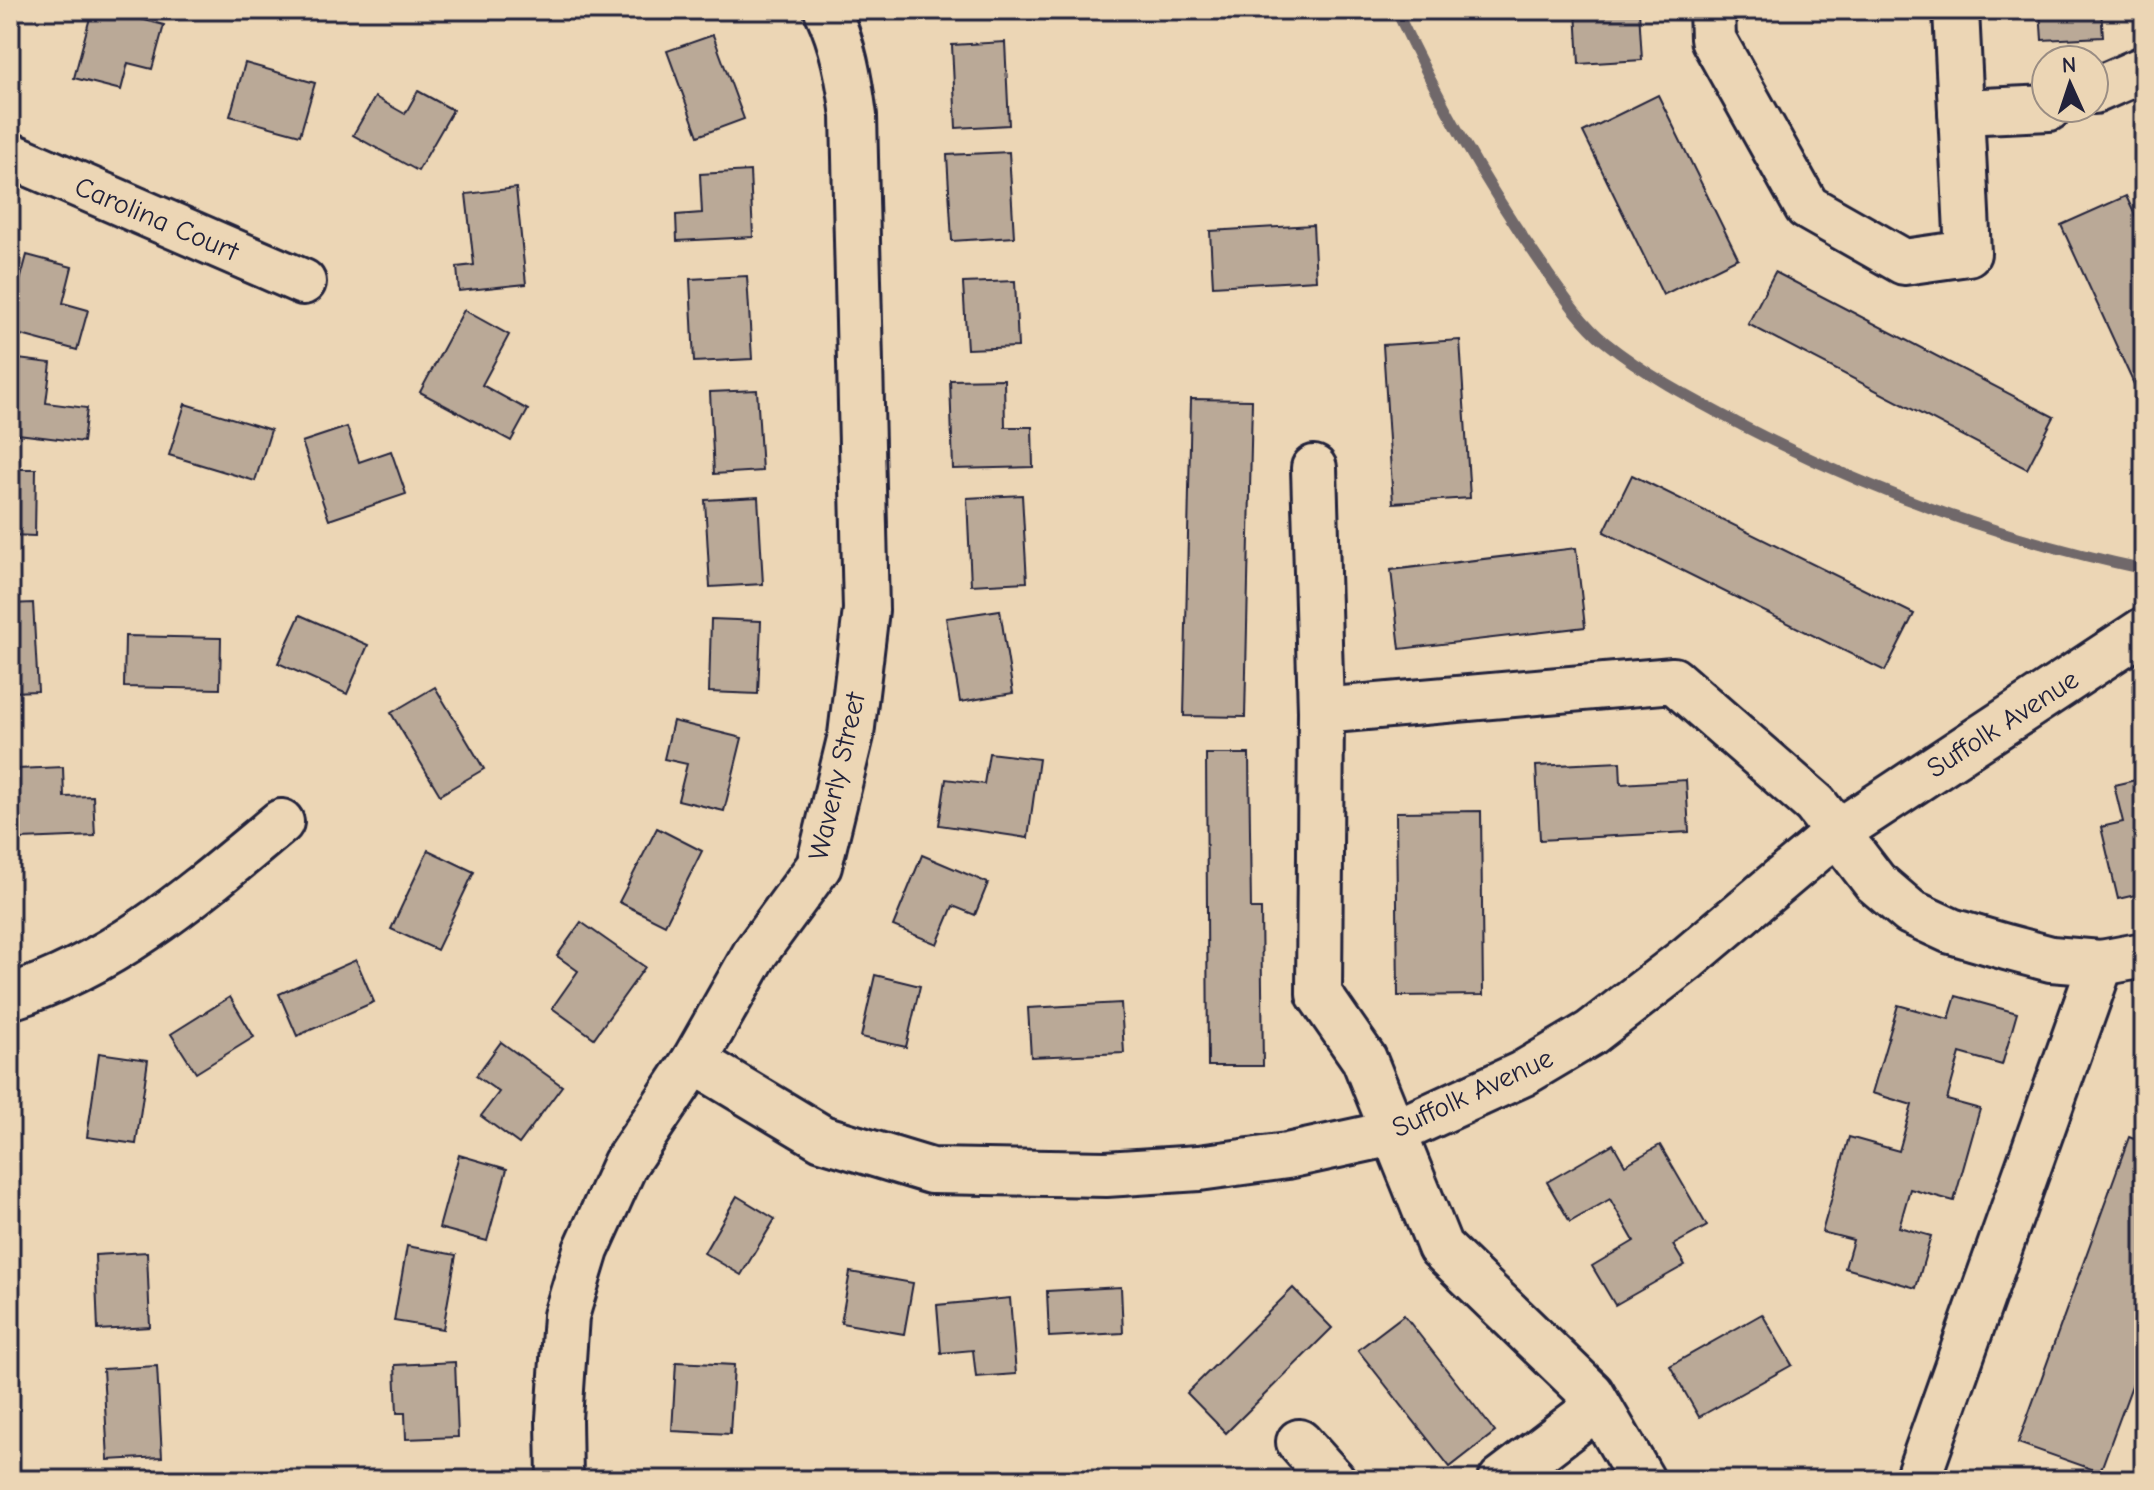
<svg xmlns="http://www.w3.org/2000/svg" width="2154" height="1490" viewBox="0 0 2154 1490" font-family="'Comic Neue',sans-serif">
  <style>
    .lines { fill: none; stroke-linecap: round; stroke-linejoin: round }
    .stream { stroke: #70686a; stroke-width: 11 }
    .building { fill: #baa997; stroke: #22223b; stroke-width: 2 }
    .minor-casing { stroke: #22223b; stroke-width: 50 }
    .minor { stroke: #ecd6b5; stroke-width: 44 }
    .labels { text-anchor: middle; stroke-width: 6; stroke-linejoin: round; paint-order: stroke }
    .street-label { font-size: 28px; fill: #22223b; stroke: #ecd6b5 }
  </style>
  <rect width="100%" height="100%" fill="#ecd6b5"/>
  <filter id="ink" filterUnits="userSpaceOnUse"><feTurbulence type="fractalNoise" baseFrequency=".0125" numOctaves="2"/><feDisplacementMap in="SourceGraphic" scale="16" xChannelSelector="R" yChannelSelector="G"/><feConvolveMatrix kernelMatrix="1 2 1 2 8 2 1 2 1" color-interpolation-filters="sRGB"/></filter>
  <g filter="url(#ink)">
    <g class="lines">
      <path class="stream" d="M 1396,10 C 1438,99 1484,182 1540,262 C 1559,289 1580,322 1605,342 C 1647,376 1698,402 1745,427 C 1872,492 2005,540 2144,569"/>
    </g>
    <g class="building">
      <polygon points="92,10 106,10 164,25 152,69 128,63 121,90 74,78"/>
      <polygon points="936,10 961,10 938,17"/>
      <polygon points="1576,10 1639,10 1642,60 1579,64"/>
      <polygon points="2040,10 2101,10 2103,37 2042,40"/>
      <polygon points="713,35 744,119 698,136 667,51"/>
      <polygon points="1005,42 1009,125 956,128 952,45"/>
      <polygon points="245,63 315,83 300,135 230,116"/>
      <polygon points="418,91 453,110 418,171 353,135 375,97 405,114"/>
      <polygon points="1658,95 1738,258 1663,295 1583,132"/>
      <polygon points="1009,152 1014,237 952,241 947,155"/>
      <polygon points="750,171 753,237 677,241 676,215 702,213 700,174"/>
      <polygon points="516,188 526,284 459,291 457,267 474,265 466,194"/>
      <polygon points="2126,196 2144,234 2144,406 2061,225"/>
      <polygon points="1313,225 1316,280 1213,286 1210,231"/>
      <polygon points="27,255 72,267 63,303 88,310 77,350 10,332 10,318"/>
      <polygon points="1775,272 2054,417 2027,469 1748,324"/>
      <polygon points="747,276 752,359 694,362 690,279"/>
      <polygon points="1015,281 1018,347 967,349 963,283"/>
      <polygon points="464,310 509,335 482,385 528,410 511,441 420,392"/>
      <polygon points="1460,340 1470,498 1393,503 1383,345"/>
      <polygon points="10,358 51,363 46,403 87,408 83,442 10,433"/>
      <polygon points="1004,379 1005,427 1032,427 1033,467 953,469 950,380"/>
      <polygon points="757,390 762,471 714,474 710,392"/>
      <polygon points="1191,399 1252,400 1245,717 1184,716"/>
      <polygon points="185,404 271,430 255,481 169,455"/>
      <polygon points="347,427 359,462 391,451 406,494 329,520 302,442"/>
      <polygon points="10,469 36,469 35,536 10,535"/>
      <polygon points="1632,475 1914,614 1885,671 1604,532"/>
      <polygon points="1022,495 1027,582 971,585 967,498"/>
      <polygon points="758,497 763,584 710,587 705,500"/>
      <polygon points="1576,548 1585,627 1400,649 1391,570"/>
      <polygon points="33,603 38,691 10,692 10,604"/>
      <polygon points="1000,610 1013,693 960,702 946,618"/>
      <polygon points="300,615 368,645 347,694 278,663"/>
      <polygon points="711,619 761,621 758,694 709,692"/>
      <polygon points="125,636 221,638 220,689 124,687"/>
      <polygon points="435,687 484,769 440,795 391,713"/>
      <polygon points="673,721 742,738 724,811 678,800 687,764 664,759"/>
      <polygon points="989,753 1039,759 1028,838 939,825 946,779 984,784"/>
      <polygon points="1206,754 1249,754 1251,909 1261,909 1263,1066 1208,1066"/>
      <polygon points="1620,762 1621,784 1686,780 1689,832 1540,840 1536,766"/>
      <polygon points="63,767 64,797 93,796 95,836 21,839 17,769"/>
      <polygon points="2144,778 2144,893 2118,899 2101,827 2123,822 2114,785"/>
      <polygon points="1481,811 1483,995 1398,996 1396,812"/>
      <polygon points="657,828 702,851 665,925 619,902"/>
      <polygon points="428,850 474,872 437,950 391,929"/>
      <polygon points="922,855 988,883 975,915 953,906 937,944 893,926"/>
      <polygon points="581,922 645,967 594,1038 552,1008 578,971 557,956"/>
      <polygon points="356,960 374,1002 297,1036 279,994"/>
      <polygon points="875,975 920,986 906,1047 861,1037"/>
      <polygon points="1956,996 2017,1013 2002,1065 1960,1053 1947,1100 1980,1109 1954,1201 1910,1189 1899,1227 1931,1236 1916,1288 1845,1268 1853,1240 1822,1232 1849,1137 1899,1151 1912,1105 1872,1093 1898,1005 1949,1019"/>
      <polygon points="230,997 254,1037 196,1073 171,1034"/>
      <polygon points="1121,1003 1124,1053 1031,1057 1028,1008"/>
      <polygon points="501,1042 562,1086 519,1144 481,1116 499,1092 476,1076"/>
      <polygon points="99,1053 148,1060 136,1144 87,1137"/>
      <polygon points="2129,1137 2144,1143 2144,1353 2100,1472 2018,1443"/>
      <polygon points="1613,1144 1625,1165 1660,1145 1707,1226 1673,1245 1685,1265 1615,1305 1592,1266 1634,1241 1610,1199 1570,1222 1547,1182"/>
      <polygon points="459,1155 507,1169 487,1241 439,1228"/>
      <polygon points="737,1196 775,1219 741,1275 704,1253"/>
      <polygon points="407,1246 456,1255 443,1329 394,1321"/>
      <polygon points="147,1252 150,1327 98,1330 95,1255"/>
      <polygon points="850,1272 913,1283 904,1334 841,1323"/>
      <polygon points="1121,1287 1123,1333 1049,1337 1047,1291"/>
      <polygon points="1293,1288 1332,1328 1226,1433 1187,1393"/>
      <polygon points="1010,1298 1016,1374 976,1377 973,1350 941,1353 937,1305"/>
      <polygon points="1762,1314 1792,1365 1699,1417 1670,1366"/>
      <polygon points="1404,1315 1495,1432 1450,1467 1358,1350"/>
      <polygon points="455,1362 458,1437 406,1439 405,1413 397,1413 395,1365"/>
      <polygon points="676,1362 734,1365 730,1434 672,1431"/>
      <polygon points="157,1366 162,1457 108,1460 103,1369"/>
    </g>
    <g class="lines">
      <g class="minor-casing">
        <g id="minor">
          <polyline points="1712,10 1713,39 1807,207 1904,262 1968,253 1956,10"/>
          <polyline points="2094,91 2144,69"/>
          <polyline points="1961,112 2049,108"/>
          <polyline points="10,155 303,282"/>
          <polyline points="1314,468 1321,711"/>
          <polyline points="2101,963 2144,955"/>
          <path d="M 10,997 C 117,963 196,893 281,822"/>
          <polyline points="694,1061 822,1138 931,1171 1106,1174 1199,1168 1287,1156 1393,1133 1522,1074 1591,1033 1688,958 1835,834 2144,630"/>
          <polyline points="1299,1442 1333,1480"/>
          <path d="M 560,1480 L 559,1419 L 566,1316 L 586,1250 L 625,1164 L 694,1061 L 756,952 L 819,866 L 851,735 L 866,610 L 854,116 C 849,78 843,44 827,10"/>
          <polyline points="1501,1480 1598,1406"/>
          <polyline points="1642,1480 1591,1393 1440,1247 1364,1059 1319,994 1321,711 1673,680 1815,804 1875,882 1910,912 1951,931 2006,947 2051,959 2101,963 1917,1480"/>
        </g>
      </g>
      <use href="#minor" class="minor"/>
    </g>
  </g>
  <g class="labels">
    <g class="street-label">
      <text transform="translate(157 218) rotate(23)" y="10">Carolina Court</text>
      <text transform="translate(2002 723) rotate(-33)" y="10">Suffolk Avenue</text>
      <text transform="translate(836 776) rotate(-77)" y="10">Waverly Street</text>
      <text transform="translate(1472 1092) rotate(-25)" y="10">Suffolk Avenue</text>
    </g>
  </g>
  <rect width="2154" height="1490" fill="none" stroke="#ecd6b5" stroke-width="40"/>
  <rect x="20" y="20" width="2114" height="1450" fill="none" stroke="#22223b" stroke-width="3" filter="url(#ink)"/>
  <g transform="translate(2070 84) rotate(357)"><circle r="38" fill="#ecd6b5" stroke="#9b8e84" stroke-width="2"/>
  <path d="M0-6L14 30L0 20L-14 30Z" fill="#22223b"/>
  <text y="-12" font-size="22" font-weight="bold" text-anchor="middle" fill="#22223b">N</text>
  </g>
</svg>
